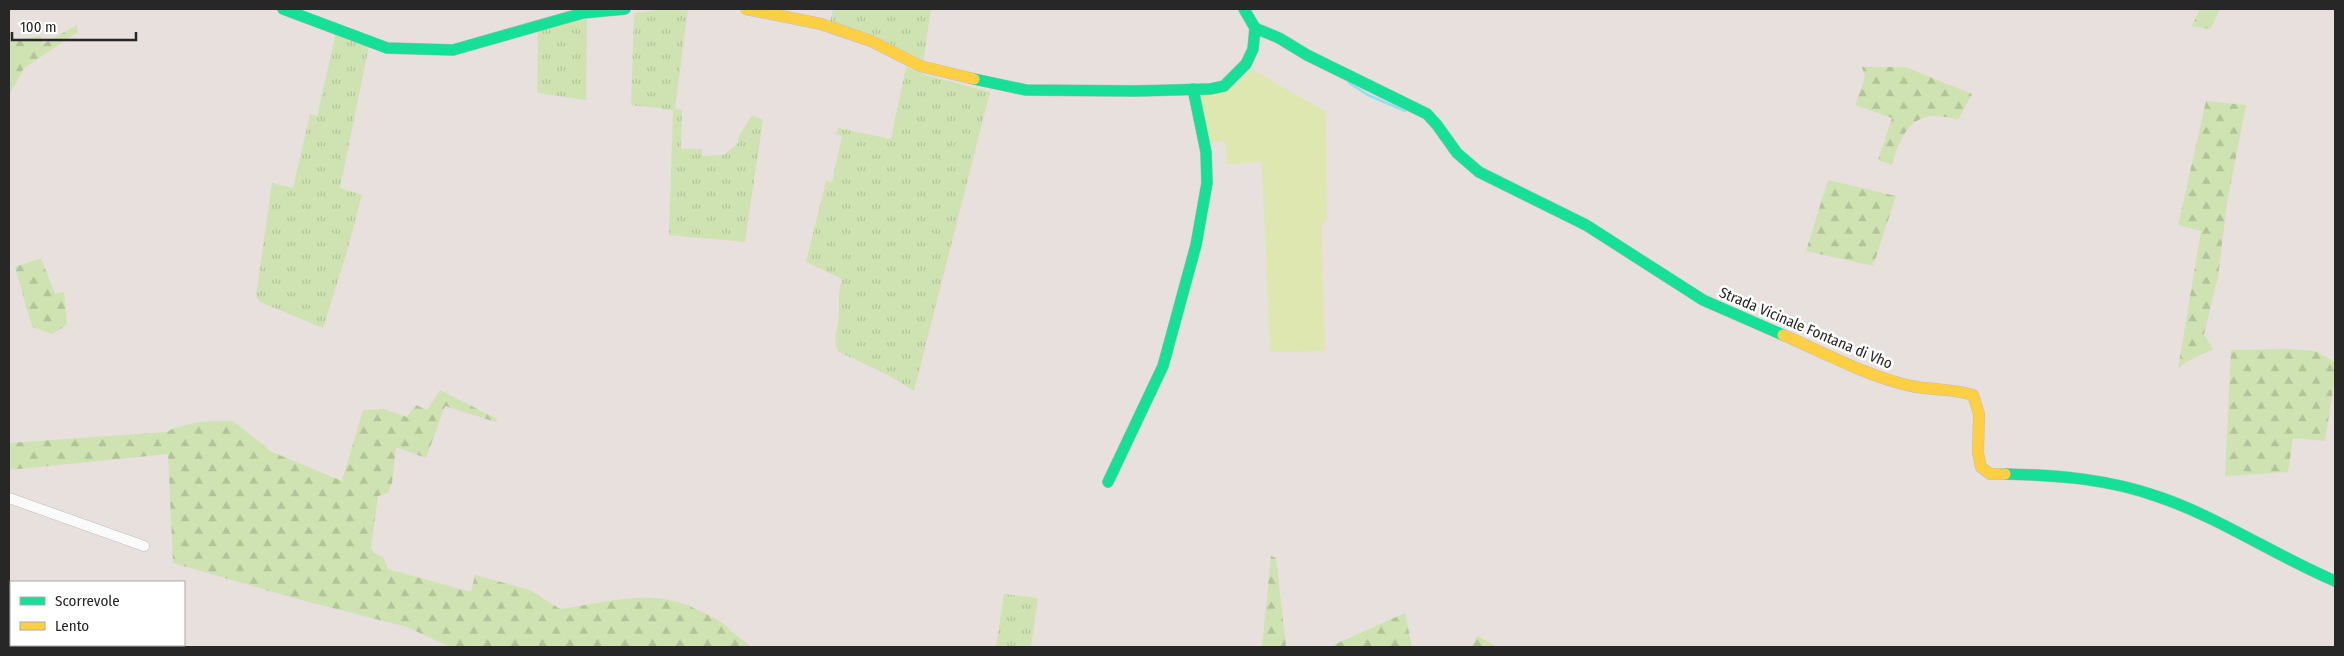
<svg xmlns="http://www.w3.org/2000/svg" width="2344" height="656" viewBox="0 0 2344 656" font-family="'Fira Sans Condensed',sans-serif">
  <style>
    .grass { fill: url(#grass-tufts) }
    .forest { fill: url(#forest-firs) }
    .pitch { fill: #dde7af }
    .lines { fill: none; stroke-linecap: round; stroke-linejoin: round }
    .stream { stroke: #8be4ed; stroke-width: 2.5 }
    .street-casing { stroke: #c0bdbe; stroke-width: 11 }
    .fast-casing { stroke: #c0bdbe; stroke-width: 12 }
    .slow-casing { stroke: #c0bdbe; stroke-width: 12 }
    .street { stroke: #fbfafa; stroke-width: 10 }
    .fast { stroke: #16e098; stroke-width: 11 }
    .slow { stroke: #ffcf43; stroke-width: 11 }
    .labels { text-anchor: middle; stroke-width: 5; stroke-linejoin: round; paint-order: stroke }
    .street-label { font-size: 15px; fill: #272727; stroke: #fff }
  </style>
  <defs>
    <pattern id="grass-tufts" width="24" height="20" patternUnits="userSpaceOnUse" patternTransform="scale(1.25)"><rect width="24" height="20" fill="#cfe3b2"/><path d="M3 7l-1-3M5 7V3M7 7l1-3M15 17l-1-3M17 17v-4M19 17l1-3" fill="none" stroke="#b2c399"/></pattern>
    <pattern id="forest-firs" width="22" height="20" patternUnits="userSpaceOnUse" patternTransform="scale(1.25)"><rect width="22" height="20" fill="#cfe3b2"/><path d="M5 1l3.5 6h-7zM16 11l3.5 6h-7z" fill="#b2c399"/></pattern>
  </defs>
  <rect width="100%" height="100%" fill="#e7e0dc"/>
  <g class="grass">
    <polygon points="668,9 688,9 675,109 682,110 681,149 702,149 702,156 724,155 738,143 739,136 752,115 763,120 745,242 669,235 673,110 631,105 634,13"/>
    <polygon points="833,9 931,9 923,63 830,23"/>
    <polygon points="587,18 586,100 537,93 538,29"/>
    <polygon points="336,33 369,46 340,188 362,195 346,255 323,328 260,302 256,296 272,183 293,188 310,114 317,116"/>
    <path d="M 906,67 L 929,76 L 990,92 L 914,391 L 888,375 L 839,352 C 831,339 839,327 839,314 C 839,301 838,292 842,279 L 806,262 L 826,181 L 832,182 L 842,136 L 836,134 L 838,128 L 891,139 Z"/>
    <polygon points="1004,594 1038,598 1031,647 996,647"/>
  </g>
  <g class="forest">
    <polygon points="2200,9 2220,9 2210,29 2192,26"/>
    <polygon points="77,25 78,32 24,68 9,96 9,41 41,36 43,44"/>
    <path d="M 1862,67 L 1905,67 L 1972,94 L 1958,120 C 1916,107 1903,127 1892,165 L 1878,160 L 1892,118 L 1855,105 L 1865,77 Z"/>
    <polygon points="2206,101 2246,105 2227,203 2218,277 2204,334 2213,349 2186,362 2178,369 2201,231 2178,225"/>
    <polygon points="1828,180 1896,196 1873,266 1806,251"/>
    <polygon points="41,258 55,294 64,292 67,325 52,334 32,327 15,267"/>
    <polygon points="2285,349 2315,351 2335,362 2335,377 2325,441 2293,438 2288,472 2225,476 2231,350"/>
    <path d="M 440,390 L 497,419 L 496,422 L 445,406 L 426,458 L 396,447 L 392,483 L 388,493 L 378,496 L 371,547 L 374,553 L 383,557 L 388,569 L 471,592 L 475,575 L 530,590 L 560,609 C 596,604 634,593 670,600 C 686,603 702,612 716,619 C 729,626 736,638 749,644 L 749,647 L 450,647 L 407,627 L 301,600 L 173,563 L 168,454 L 9,470 L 9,443 L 167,432 L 174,428 L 199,422 L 233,421 L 272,452 L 342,481 L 363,410 L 384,409 L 407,417 L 416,405 L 427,410 Z"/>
    <polygon points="1271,556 1276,558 1286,647 1262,647"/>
    <polygon points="1405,613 1412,647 1329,647"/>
    <polygon points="1477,636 1498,647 1471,647"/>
  </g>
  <path class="pitch" d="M 1251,69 L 1326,112 L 1327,218 L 1321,227 L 1325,351 L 1270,352 L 1262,162 L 1227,164 L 1225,141 L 1207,143 L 1201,96 C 1225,91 1235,88 1251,69 Z"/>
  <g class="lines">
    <polyline class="stream" points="1349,83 1368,95 1405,111"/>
    <g class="street-casing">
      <polyline id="street" points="9,498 144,546"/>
    </g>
    <g class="fast-casing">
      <g id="fast">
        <polyline points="283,9 387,48 453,50 583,13 625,9"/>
        <polyline points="1255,28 1279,38 1307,55 1427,114 1437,125 1457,153 1479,172 1586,225 1703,300 1783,335"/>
        <polyline points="974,79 1026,90 1136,91 1210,89 1224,86 1246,64 1253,49 1255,28 1244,9"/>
        <path d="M 2005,474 C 2057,475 2109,479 2159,497 C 2218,517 2276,556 2335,581"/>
        <polyline points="1108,482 1163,366 1196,245 1207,183 1206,152 1193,89"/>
      </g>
    </g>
    <g class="slow-casing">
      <g id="slow">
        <polyline points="746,9 821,24 871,41 920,66 974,79"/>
        <path d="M 1783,335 C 1825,353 1872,379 1916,387 C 1936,390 1954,389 1973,395 L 1979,414 L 1978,453 L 1981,467 L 1990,474 L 2005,474"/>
      </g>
    </g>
    <use href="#street" class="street"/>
    <use href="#fast" class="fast"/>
    <use href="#slow" class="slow"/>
  </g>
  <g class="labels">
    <g class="street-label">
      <text transform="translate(1806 328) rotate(23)" y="5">Strada Vicinale Fontana di Vho</text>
    </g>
  </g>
  <rect width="2344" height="656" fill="none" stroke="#272727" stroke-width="20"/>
  <rect x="10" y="581" width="175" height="65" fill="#ffffff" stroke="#a9a9a9"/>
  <rect x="20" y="597" width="25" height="8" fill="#16e098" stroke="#a9a9a9"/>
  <text x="55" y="606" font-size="15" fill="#272727">Scorrevole</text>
  <rect x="20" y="622" width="25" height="8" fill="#ffcf43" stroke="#a9a9a9"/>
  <text x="55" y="631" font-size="15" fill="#272727">Lento</text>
  <path d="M12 32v8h124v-8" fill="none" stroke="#272727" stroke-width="2.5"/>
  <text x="20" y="32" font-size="15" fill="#272727" stroke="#ffffff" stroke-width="4" paint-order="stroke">100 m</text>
</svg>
